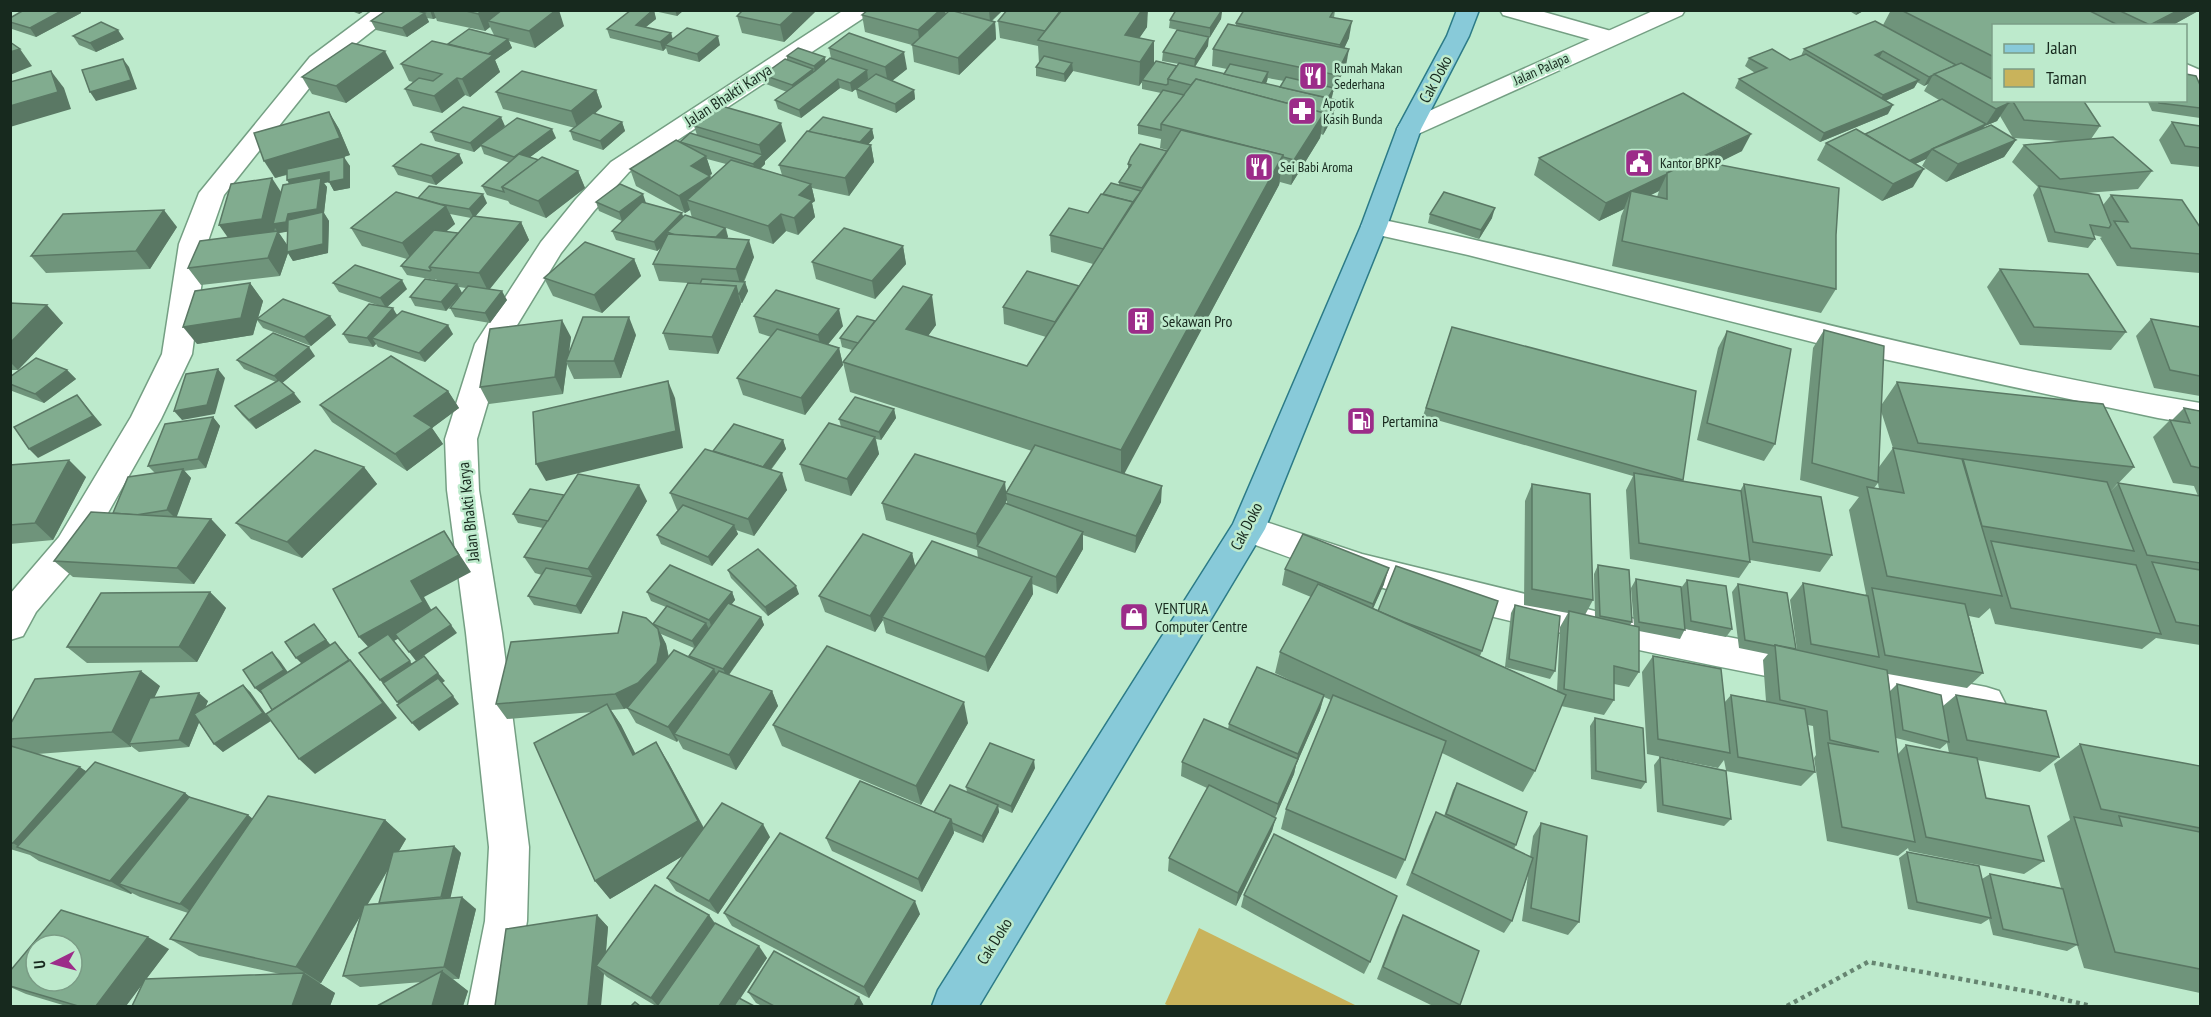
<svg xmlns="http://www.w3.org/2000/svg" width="2211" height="1017" viewBox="0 0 2211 1017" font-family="'PT Sans Narrow',sans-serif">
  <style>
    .green { fill: #c9b35b }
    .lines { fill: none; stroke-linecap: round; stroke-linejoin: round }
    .service-casing { stroke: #749f83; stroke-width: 3 }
    .minor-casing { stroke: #749f83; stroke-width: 3 }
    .secondary-casing { stroke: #749f83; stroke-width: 3 }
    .primary-casing { stroke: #2c7b87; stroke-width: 3 }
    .path { stroke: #668571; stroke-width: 4.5; stroke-dasharray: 4 4; stroke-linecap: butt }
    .service { fill: #fff; fill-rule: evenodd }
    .minor { fill: #fff; fill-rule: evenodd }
    .secondary { fill: #fff; fill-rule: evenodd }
    .primary { fill: #88cad9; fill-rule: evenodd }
    .wall { fill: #6f947b; fill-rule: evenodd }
    .shaded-wall { fill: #5a7864; fill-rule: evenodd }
    .building { fill: #81ac8f; stroke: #5a7864; stroke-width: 1.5; fill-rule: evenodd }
    .labels { text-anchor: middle; stroke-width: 5; stroke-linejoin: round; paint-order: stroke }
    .far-poi-label { font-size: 14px; fill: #17291e; stroke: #bdeacc; text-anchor: start }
    .far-street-label { font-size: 14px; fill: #17291e; stroke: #bdeacc }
    .street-label { font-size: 16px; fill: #17291e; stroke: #bdeacc }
    .poi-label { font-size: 16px; fill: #17291e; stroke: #bdeacc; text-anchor: start }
  </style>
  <rect width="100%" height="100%" fill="#bdeacc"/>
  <polygon class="green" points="1199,928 1357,1006 1169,1006 1165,1004"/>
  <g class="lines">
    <g class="service-casing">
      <polygon id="service" points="2186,64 2200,70 2200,83 2186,77"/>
    </g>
    <g class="minor-casing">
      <g id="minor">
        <polygon points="373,10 399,10 326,67 224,195 207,244 192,354 161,419 83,557 36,612 23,636 10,640 10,594 59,537 131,417 162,354 179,244 199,193 310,57"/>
        <polygon points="844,10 871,10 868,15 629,172 594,211 561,253 505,345 477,439 479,490 502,633 529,847 527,921 512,1006 468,1006 485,921 489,847 466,633 447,490 445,439 475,344 541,242 576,199 611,162"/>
        <polygon points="1500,10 1537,10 1618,33 1621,38 1618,43 1610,45 1503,15"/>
        <path d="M 1374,218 C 1650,275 1921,357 2200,403 L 2200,425 L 2158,418 L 1860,354 L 1468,255 L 1365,232 L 1361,226 L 1365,220 Z"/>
        <path d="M 1248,516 L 1362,554 L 1599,612 L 1986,687 L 1999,691 L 2005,703 L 1999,715 L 1986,719 C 1778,678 1569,641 1365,583 C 1322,570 1279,553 1236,538 L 1231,529 L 1236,520 Z"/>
      </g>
    </g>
    <g class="secondary-casing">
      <polygon id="secondary" points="1655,10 1685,10 1682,15 1418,134 1409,136 1400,134 1397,129 1400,124"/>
    </g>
    <g class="primary-casing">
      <polygon id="primary" points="1457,10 1479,10 1469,36 1421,129 1387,226 1265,529 979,1006 932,1006 938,990 1233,524 1361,226 1397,129 1447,36"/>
    </g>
    <polyline class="path" points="1787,1006 1868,962 2037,993 2091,1006"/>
    <use href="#service" class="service"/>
    <use href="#minor" class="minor"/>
    <use href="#secondary" class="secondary"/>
    <use href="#primary" class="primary"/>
  </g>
  <g class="wall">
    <polygon points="24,10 80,10 81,13 36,37 12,29 10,27 10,18"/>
    <polygon points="349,10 366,10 359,14"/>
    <polygon points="387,10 501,10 501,11 564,26 535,48 509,41 512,48 495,60 500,72 470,97 465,95 442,113 413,106 405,89 413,82 409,81 401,64 448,44 494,35 490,27 485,31 437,21 436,18 433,19 427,18 429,22 407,37 376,30 371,21"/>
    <polygon points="631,10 684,10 677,16 654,11 656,19 646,27 671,33 673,39 720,45 699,62 668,54 666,48 663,51 610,38 607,29"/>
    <polygon points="817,10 784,42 742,33 737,16"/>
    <polygon points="868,10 945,10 946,15 963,14 962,10 1003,10 992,21 995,22 996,39 959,75 914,62 912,45 865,32 862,15"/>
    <polygon points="1222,10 1221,19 1210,37 1169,28 1170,20"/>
    <path d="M 1244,10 L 1335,10 L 1334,18 L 1349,38 L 1344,48 L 1346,66 L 1333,92 L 1331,99 L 1336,100 L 1333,117 L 1323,135 L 1321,134 L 1320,138 L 1291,185 L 1280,182 L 1279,185 L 1124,473 L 1161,502 L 1135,553 L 1083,535 L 1083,549 L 1057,594 L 1032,584 L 1033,594 L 988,672 L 886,633 L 883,620 L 875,632 L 825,612 L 819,596 L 912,553 L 915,566 L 978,558 L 977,550 L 886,520 L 882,503 L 1006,492 L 1032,451 L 850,392 L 843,362 L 852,350 L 842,347 L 840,338 L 875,321 L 936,325 L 928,336 L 1027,366 L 1046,337 L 1004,324 L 1003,307 L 1079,286 L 1093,264 L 1051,252 L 1050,235 L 1088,213 L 1103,194 L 1119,185 L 1119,182 L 1128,168 L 1128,164 L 1167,151 L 1167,150 L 1160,148 L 1161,139 L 1138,134 L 1138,125 L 1161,93 L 1142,89 L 1142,82 L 1139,86 L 1073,71 L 1065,82 L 1036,76 L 1036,67 L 1039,63 L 1038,46 L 1000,38 L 998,21 L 1147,27 L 1139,38 L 1154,65 L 1177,66 L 1179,64 L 1162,61 L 1163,52 L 1208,46 L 1195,67 L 1224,74 L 1227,69 L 1212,66 L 1213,49 L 1236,26 L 1236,23 ZM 1268,78 L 1284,81 L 1280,87 L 1266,84 ZM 1007,500 L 1007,504 L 1002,508 Z"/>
    <polygon points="1848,10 1865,10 1856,15"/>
    <polygon points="1891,10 2200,10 2171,26 1994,26 1994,100 2083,100 2100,126 2091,139 2152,171 2138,189 2086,193 2103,205 2111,195 2200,227 2200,273 2117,266 2100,238 2102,237 2094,235 2095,239 2088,248 2048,242 2033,195 2038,187 2012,162 2024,145 2061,141 2013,138 2000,116 1997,121 1985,126 1983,128 2016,140 2004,157 1946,182 1922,166 1926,159 1915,164 1913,187 1882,201 1817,160 1826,143 1865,134 1939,100 1924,91 1928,84 1924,86 1917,82 1914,88 1885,101 1888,114 1820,142 1735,88 1739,79 1755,73 1745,66 1749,58 1790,60 1801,56 1804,49 1883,25"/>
    <polygon points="73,36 124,39 96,52 79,45"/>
    <polygon points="829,48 907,69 892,81 914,90 915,99 896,113 858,98 856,89 852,92 840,88 801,118 778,109 775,100 787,92 766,84 763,75 787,60 787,56 826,62 831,58"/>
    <polygon points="394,68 346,103 312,94 302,77"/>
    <polygon points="2200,85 2200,118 2152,111 2147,100 2186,100"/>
    <polygon points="596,90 602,107 594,114 622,122 625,131 603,150 573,140 570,131 575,128 503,109 496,92"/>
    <path d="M 329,112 L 339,129 L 350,155 L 340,158 L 350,166 L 350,188 L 334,191 L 329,182 L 324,183 L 327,187 L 324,213 L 329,221 L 328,253 L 293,261 L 288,253 L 280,276 L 201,285 L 188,268 L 228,237 L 281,192 L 289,183 L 287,175 L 275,178 ZM 288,231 L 287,245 L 279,233 Z"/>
    <polygon points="2172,122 2200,126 2200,167 2171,164 2159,140"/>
    <polygon points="505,126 497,132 556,138 530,157 578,171 585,188 546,218 510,204 508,201 487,195 482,186 510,163 484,154 481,146 474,152 435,141 431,132"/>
    <path d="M 694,126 L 786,141 L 765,161 L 765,164 L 760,169 L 782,175 L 779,165 L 872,129 L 874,138 L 868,144 L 871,145 L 874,162 L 849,196 L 812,188 L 815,201 L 812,203 L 815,217 L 798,235 L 786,231 L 773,244 L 726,228 L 728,237 L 727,238 L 754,257 L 744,282 L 745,282 L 748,291 L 742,303 L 741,303 L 718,354 L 669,350 L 663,333 L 688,283 L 659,281 L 653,264 L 661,248 L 657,251 L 616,240 L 612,231 L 622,221 L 599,211 L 596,202 L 646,203 L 684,216 L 692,218 L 690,210 L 685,213 L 636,186 L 630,169 L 680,142 L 697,135 ZM 707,159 L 726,164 L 711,178 L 709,175 L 712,174 Z"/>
    <path d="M 1742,151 L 1716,164 L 1836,235 L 1836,289 L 1821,313 L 1612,266 L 1621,216 L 1624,209 L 1599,221 L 1534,175 L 1539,158 ZM 1659,191 L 1657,197 L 1651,195 Z"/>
    <polygon points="459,154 463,163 436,185 398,175 393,166"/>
    <path d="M 418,198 L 487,203 L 475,216 L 521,222 L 529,240 L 490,289 L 507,300 L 490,323 L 455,317 L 450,308 L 466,288 L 459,287 L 462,293 L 446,311 L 415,306 L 410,297 L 437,281 L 436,279 L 435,280 L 407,275 L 401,266 L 407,259 L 362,246 L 351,228 ZM 450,214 L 471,218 L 458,233 L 446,231 L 455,224 Z"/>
    <polygon points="1430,214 1492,218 1479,239 1428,223"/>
    <polygon points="177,227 150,269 46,273 31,256"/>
    <polygon points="903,246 906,264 875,299 816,279 812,262"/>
    <polygon points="634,259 641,276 602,313 553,296 544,278"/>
    <polygon points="2000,269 2126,332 2111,350 2020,345 1987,287"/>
    <polygon points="250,283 263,301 258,318 330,316 336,325 311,346 263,328 257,320 253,335 197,344"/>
    <polygon points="333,283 407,289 387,307 398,315 453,334 425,362 378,347 376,344 373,347 349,343 343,334 380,306 339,292"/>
    <polygon points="10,303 63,323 18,370 10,370"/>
    <polygon points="754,316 843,326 828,344 839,348 843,365 805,415 743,395 737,378 771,337 759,333"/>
    <polygon points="2151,319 2200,327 2200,396 2154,388 2136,336"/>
    <polygon points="1452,327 1683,480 1682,481 1740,491 1744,484 1832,555 1820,572 1750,560 1750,562 1739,578 1630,559 1626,490 1633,476 1423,416"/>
    <path d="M 1824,330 L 1882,404 L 1897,382 L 2134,467 L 2111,491 L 2118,483 L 2198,496 L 2194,486 L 2173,483 L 2153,437 L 2170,420 L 2172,420 L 2184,408 L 2200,411 L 2200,645 L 2156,638 L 2142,649 L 1995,624 L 1990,608 L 1979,618 L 1969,616 L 1983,673 L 1967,688 L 1888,674 L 1890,691 L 1897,684 L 1943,706 L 1956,695 L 2059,757 L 2040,772 L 1977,760 L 1986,798 L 2044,861 L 2024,874 L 1909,851 L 1908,848 L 1898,856 L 1827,841 L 1814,758 L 1816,755 L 1813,726 L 1808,725 L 1815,772 L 1801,786 L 1726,771 L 1731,819 L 1724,826 L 1657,812 L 1654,765 L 1660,757 L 1726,770 L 1724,760 L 1718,768 L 1647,754 L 1642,672 L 1653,656 L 1724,703 L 1731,695 L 1766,701 L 1763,660 L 1768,654 L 1739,648 L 1732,592 L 1738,584 L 1797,650 L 1790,600 L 1803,583 L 1865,595 L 1866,594 L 1849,510 L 1859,497 L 1800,480 L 1813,348 ZM 1881,411 L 1893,448 L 1879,467 ZM 1878,483 L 1879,489 L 1874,488 ZM 1896,738 L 1940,749 L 1947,743 L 1949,753 L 1906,745 L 1898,754 Z"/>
    <polygon points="1727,331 1775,444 1764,461 1697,440 1718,348"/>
    <polygon points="636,335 621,378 574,379 567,364 563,394 489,404 480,387 571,337 568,356"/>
    <polygon points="315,356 282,383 301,402 256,429 242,415 235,406 276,382 244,369 237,360"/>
    <polygon points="67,370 76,379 44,403 12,391 10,389 10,377"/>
    <polygon points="448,391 459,408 432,428 443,444 407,471 332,422 320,405"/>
    <polygon points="894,409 896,418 881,440 876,439 879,454 851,496 805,481 800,464 841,427 839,419"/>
    <polygon points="213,417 220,426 206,468 184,471 191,478 176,517 211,519 226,535 194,584 73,577 54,561 113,513 155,473 148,466"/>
    <polygon points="783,440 786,449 771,470 787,490 754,536 736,530 738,534 712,566 661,544 657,535 678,510 677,510 670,493 713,451"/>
    <polygon points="10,465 86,477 53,540 10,544"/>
    <polygon points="364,467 377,484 302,558 251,539 236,523"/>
    <polygon points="1532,484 1593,600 1585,615 1595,617 1594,574 1598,565 1632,622 1630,625 1634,626 1631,588 1636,579 1681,588 1687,580 1732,629 1726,637 1685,629 1680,639 1639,631 1639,672 1629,687 1614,684 1614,700 1604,715 1561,706 1535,771 1523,792 1442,753 1405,860 1396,879 1281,829 1286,809 1331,700 1324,697 1320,710 1296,765 1294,774 1275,817 1272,831 1236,906 1168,871 1169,858 1207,788 1181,776 1182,762 1228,729 1229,724 1292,681 1275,673 1280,652 1311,597 1282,585 1285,569 1384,584 1373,608 1482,651 1480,656 1557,691 1560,627 1568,613 1524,605 1525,501"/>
    <polygon points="564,495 647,501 581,614 534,605 528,596 542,575 535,573 524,557 543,528 518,523 513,514"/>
    <polygon points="728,570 799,594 768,616 731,578"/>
    <polygon points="210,592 226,608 197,662 87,663 67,647"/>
    <path d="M 647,592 L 732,592 L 735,600 L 731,605 L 761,617 L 764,625 L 729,675 L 772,691 L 778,706 L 736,770 L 683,749 L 678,740 L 677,742 L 636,723 L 627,708 L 624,709 L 611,710 L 621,725 L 635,753 L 668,762 L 704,828 L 770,837 L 718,914 L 676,891 L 667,878 L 684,855 L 610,899 L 595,881 L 593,712 L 507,719 L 496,704 L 618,633 L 653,624 L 666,607 L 651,601 ZM 661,634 L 694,648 L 689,656 L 690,658 L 669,657 L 666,644 Z"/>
    <polygon points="1515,605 1555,671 1550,679 1505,667 1511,613"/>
    <path d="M 243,685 L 251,693 L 223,752 L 214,744 L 199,722 L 189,747 L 139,752 L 131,746 L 131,747 L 37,754 L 86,771 L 185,793 L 191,798 L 248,815 L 252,819 L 385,820 L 406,839 L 399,851 L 454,846 L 461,853 L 450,898 L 476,909 L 459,979 L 453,979 L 468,991 L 463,1006 L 377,1006 L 422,982 L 360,987 L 343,976 L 360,916 L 321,983 L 319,983 L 335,993 L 330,1006 L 132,1006 L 142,984 L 126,1006 L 66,1006 L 26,994 L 10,987 L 10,971 L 169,949 L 146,979 L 280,974 L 199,956 L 170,939 L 188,913 L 140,897 L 132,893 L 131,894 L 39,861 L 30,855 L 10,849 L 10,747 L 12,746 L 10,745 L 10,725 L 160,686 L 154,697 L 208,701 L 205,708 ZM 388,870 L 379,903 L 368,904 Z"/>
    <polygon points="1595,718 1646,782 1641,789 1591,779 1590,726"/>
    <polygon points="968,723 921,805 782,746 773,725"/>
    <polygon points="2080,744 2200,766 2200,993 2084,968 2077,945 2067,951 1993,935 1989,919 1981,924 1908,909 1899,858 1907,852 1982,879 1990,874 2061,888 2047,836 2070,820 2054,764"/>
    <polygon points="1035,768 1012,813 998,807 999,812 983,843 954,831 954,833 922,892 832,851 826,838 934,812 967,792 966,787"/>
    <polygon points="1457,783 1516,845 1514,849 1530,857 1533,836 1541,823 1579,922 1568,935 1522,921 1528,875 1512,921 1504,933 1406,885 1429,826 1436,812 1444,816 1453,790"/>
    <polygon points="1244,895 1370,962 1364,974 1241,907"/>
    <polygon points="724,913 920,914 869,998 732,926"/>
    <polygon points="597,915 608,927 606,953 709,915 715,923 767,958 740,999 754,1006 656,1006 607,977 604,974 495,1006"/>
    <polygon points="1403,915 1460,1005 1459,1006 1433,1006 1377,979 1397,927"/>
    <polygon points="748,992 859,997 864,1006 762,1006 756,1003"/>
  </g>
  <g class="shaded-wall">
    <polygon points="63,10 80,10 81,13 36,37 30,28"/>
    <polygon points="358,10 366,10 359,14"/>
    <polygon points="430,10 433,10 436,18 433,19"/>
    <polygon points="482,10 501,10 503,17 488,21 490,27 485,31 478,14"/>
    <polygon points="556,10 559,10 564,26 535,48 529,31"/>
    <polygon points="654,10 656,19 638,33 636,25"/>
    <polygon points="675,10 684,10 677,16"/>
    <polygon points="796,10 817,10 784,42 780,25"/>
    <polygon points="940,10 945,10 947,23 920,47 918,30"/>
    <polygon points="989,10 1003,10 990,22"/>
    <polygon points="1142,10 1148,10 1147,27 1125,59 1125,35"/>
    <polygon points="1222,10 1221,19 1210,37 1210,28"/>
    <polygon points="1858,10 1865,10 1856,15"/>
    <polygon points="2179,10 2200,10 2171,26 2150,26"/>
    <polygon points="425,13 429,22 407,37 402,28"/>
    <polygon points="1352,21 1349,38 1338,62 1340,45"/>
    <polygon points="995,22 996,39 959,75 958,58"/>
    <polygon points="118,30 124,39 96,52 90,43"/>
    <polygon points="671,33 673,42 665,45 666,48 663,51 660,42"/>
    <polygon points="718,36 720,45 699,62 697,54"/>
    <polygon points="1209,37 1208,46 1194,68 1195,59"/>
    <polygon points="508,39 512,48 495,60 500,72 470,97 462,79 486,55"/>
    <polygon points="1154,41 1154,65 1142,80 1142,82 1139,86 1140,62"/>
    <polygon points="20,49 32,66 10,75 10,52"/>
    <polygon points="1349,49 1346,66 1333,92 1336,75"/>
    <polygon points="385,51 394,68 346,103 336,86"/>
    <polygon points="1883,51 1878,60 1875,55"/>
    <polygon points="904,52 907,69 888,84 885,67"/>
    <polygon points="825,57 826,66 815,74 814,66"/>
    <polygon points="123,59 129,67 137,89 96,101 90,92"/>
    <polygon points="1072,63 1073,71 1065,82 1064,74"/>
    <polygon points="813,69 815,78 794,94 792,85"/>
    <polygon points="867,70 868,79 852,92 850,83"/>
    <polygon points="51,71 64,88 71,109 10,127 10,106"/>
    <polygon points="1268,72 1267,81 1260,94 1261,85"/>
    <polygon points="1933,75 1928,84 1924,86 1929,77"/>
    <polygon points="457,78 465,95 442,113 434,96"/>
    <polygon points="838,79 840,88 801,118 799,110"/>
    <polygon points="1919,80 1914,88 1878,104 1883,95"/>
    <polygon points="1334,88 1332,97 1323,115 1324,106"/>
    <polygon points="596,90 602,107 578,129 571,111"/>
    <polygon points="914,90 915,99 896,113 895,104"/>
    <polygon points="1336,100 1333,117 1323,135 1326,118"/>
    <polygon points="2009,103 1997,121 1985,126 1996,109"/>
    <polygon points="1893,105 1888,114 1820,142 1824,133"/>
    <polygon points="329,112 339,129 350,155 275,178 264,161"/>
    <polygon points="1324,113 1320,138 1291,185 1294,160"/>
    <polygon points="501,117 505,126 482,145 480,145 481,146 474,152 470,143"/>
    <polygon points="622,122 625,131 603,150 600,141"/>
    <polygon points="781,123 786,141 765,161 765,164 756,173 753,164 762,156 759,145"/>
    <polygon points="1986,124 1980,133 1933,149"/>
    <polygon points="552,129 556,138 518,166 514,157"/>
    <polygon points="872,129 874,138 859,155 857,146"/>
    <polygon points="1751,134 1742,151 1667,188 1667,174"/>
    <polygon points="2016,140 2004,157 1946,182 1958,164"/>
    <polygon points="871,145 874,162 849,196 845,178"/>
    <polygon points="1932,150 1926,159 1896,173 1902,164"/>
    <polygon points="459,154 463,163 436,185 431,176"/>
    <polygon points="1283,155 1279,185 1121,480 1121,450"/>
    <polygon points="706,156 712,174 697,183 691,166"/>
    <path d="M 344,157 L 350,166 L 350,188 L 334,191 L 329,182 L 324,183 L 327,187 L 324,213 L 329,221 L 328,253 L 293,261 L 288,253 L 280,276 L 268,258 L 278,232 L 275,228 L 273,236 L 231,242 L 219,225 L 272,178 L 283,195 L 292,189 L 287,180 ZM 292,231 L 290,249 L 279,233 Z"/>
    <polygon points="1924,169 1913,187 1882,201 1893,184"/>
    <polygon points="578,171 585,188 546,218 538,201"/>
    <polygon points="1667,174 1659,191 1628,206 1631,191"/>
    <polygon points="710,176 715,193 687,200 690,210 685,213 679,196"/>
    <polygon points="811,184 815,201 812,203 815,217 798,235 794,218 799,195"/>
    <polygon points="1631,191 1624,209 1599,221 1606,203"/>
    <polygon points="483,194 487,203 474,218 469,209"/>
    <polygon points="643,194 646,203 622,221 619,212"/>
    <polygon points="446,206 455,224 412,261 402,243"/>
    <polygon points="1495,208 1492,218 1479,239 1481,230"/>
    <polygon points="164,210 177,227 150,269 136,251"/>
    <polygon points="682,213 685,222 667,232 669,239 657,251 654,242"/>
    <polygon points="781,214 786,231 773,244 768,226"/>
    <polygon points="521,222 529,240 488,291 479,273"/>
    <polygon points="725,228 728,237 711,254 708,245"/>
    <polygon points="749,240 754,257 741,287 736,269"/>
    <polygon points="903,246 906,264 875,299 872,281"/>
    <polygon points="634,259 641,276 602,313 594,295"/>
    <polygon points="402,280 407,289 386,308 380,298"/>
    <polygon points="745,282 748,291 742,303 739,294"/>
    <polygon points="250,283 263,301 253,335 197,344 183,327"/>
    <polygon points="457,284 462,293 446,311 441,302"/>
    <polygon points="736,286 741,304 718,354 712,337"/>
    <polygon points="502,291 507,300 490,323 485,313"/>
    <polygon points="932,295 936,325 911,359 906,329"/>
    <polygon points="47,305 63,323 18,370 10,362 10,343"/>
    <polygon points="393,308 398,317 372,338 376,344 373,347 367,338"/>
    <polygon points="839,309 843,326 822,352 818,335"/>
    <polygon points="330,316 336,325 311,346 304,337"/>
    <polygon points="629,317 636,335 621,378 614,361"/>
    <polygon points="562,320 571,337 568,361 566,361 567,364 563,394 555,377"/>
    <polygon points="448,325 453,334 425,362 419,353"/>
    <polygon points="309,347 315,356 281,384 274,376"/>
    <polygon points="839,348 843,365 805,415 801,398"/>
    <polygon points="218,369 225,378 215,414 182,420 174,411"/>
    <polygon points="67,370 76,379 44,403 35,394"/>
    <polygon points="668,381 675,398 683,448 546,481 536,464"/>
    <polygon points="448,391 459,408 432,428 443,444 407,471 395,454 414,416"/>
    <polygon points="294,393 301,402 256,429 249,420"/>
    <polygon points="77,395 102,425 38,458 29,449"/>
    <polygon points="894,409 896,418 881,440 879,432"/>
    <polygon points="213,417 220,426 206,468 198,459"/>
    <polygon points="875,437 879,454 851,496 847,479"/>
    <polygon points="783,440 786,449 761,482 758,473"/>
    <polygon points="69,460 86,477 53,540 35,523"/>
    <polygon points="364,467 377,484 302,558 287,542"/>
    <polygon points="183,469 191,478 176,519 167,510"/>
    <polygon points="782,473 787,490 754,536 748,519"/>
    <polygon points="1005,482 1007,500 980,548 978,547 976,534"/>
    <polygon points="639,485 647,501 581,614 576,606 593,577 588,569"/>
    <polygon points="1162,486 1161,502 1135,553 1136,536"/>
    <polygon points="211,519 226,535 194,584 177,568"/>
    <polygon points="734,525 738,534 712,566 708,557"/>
    <polygon points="444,531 471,572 424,597 436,618 394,641 416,669 387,688 380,680 373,652 359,637 411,581"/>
    <polygon points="1083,532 1083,549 1057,594 1056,577"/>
    <polygon points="912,553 916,569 882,617 883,620 875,632 870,616"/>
    <polygon points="1389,568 1384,584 1368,620 1373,604"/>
    <polygon points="1032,577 1033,594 988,672 985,657"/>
    <polygon points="796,586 799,594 768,616 765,607"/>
    <polygon points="210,592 226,608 197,662 179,647"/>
    <polygon points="732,592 735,600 712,628 709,620"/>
    <polygon points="761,617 764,625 727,677 723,669"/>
    <polygon points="706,623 710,631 696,649 692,641"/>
    <polygon points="314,624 333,648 304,666 296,658"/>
    <polygon points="451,625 457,633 416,661 409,652"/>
    <polygon points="658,629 666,644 669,660 647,698 624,709 615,694"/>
    <polygon points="335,642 364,676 397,718 315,774 299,759"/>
    <polygon points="272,652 280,661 292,678 264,696 255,688"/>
    <polygon points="714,669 721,685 674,734 678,740 677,742 668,727"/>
    <polygon points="141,671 160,686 132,744 129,744 131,746 131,747 112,732"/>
    <polygon points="438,673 445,681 404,709 397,702"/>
    <polygon points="243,685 251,693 271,721 223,752 214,744"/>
    <polygon points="772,691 778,706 736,770 729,755"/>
    <polygon points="199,693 208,701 189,747 179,740"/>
    <polygon points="1324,695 1320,710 1296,765 1294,774 1275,818 1278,804 1296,763 1298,754"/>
    <polygon points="453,696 459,704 419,731 412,723"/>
    <polygon points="964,702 968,723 921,805 916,786"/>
    <polygon points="607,704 621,725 646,775 633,755"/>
    <polygon points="656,742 668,762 710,840 610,899 595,881"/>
    <polygon points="1034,760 1035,768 1012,813 1011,806"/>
    <polygon points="80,767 100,781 24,850 13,843"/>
    <polygon points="185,793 203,807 119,884 132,893 131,894 110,881"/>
    <polygon points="998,805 999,812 983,843 982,836"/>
    <polygon points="248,815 266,829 199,917 180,904"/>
    <polygon points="1276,818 1272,831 1236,906 1238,893"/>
    <polygon points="951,819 954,833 922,892 918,879"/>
    <polygon points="385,820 406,839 321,983 296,967"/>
    <polygon points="763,824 770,837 718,914 709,901"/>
    <polygon points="454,846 461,853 449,904 441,897"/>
    <polygon points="462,897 476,909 459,979 444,967"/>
    <polygon points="915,901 920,914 869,998 864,987"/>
    <polygon points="597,915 608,927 604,971 596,966 604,974 601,1006 588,1006"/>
    <polygon points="709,915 717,927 658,1006 651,998"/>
    <polygon points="148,937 169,949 126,1006 96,1006"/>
    <polygon points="759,946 767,958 735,1006 719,1006"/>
    <polygon points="442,971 468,991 463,1006 432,1006"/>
    <polygon points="304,973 335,993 330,1006 292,1006"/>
    <polygon points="859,997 864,1006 854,1006"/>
  </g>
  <g class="building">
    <polygon points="24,10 63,10 30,28 10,22 10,18"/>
    <polygon points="387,10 414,10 425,13 402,28 371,21"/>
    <polygon points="462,10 482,10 478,14"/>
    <polygon points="502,10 556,10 529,31 488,21"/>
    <polygon points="631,10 653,10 636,25 671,33 660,42 607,29"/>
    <polygon points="743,10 796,10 780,25 737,16"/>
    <polygon points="868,10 940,10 918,30 862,15"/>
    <polygon points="950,10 995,22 958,58 912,45"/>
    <polygon points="1007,10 1061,10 1045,31 998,21"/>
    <polygon points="1062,10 1142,10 1125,35 1154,41 1140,62 1038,40"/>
    <polygon points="1176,10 1222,10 1210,28 1170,20"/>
    <polygon points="1244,10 1334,10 1330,17 1352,21 1340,45 1236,23"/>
    <polygon points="1901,10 2088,10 2120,26 1994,26 1994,57"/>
    <polygon points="2118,10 2179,10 2150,25"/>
    <polygon points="1875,21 1956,65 1929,77 1883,51 1875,55 1919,80 1883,95 1804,49"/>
    <polygon points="101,22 118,30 90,43 73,36"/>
    <polygon points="1228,24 1349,49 1336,75 1213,49"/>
    <polygon points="687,28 718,36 697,54 665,45"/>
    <polygon points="469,29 508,39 488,54 448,44"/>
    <polygon points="1177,30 1209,37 1195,59 1163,52"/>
    <polygon points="849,33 904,52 885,67 829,48"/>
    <polygon points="432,41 493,55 462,79 457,78 434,96 405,89 419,78 433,81 442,74 401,64"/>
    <polygon points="10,42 20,49 10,52"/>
    <polygon points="352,43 385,51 336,86 302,77"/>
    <polygon points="798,48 825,57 814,66 787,56"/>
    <polygon points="1772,49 1790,60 1806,54 1893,105 1824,133 1739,79 1767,68 1749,58"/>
    <polygon points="1044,56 1072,63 1064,74 1036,67"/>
    <polygon points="830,58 867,70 850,83 838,79 799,110 775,100 815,71"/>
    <polygon points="123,59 131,80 90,92 82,70"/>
    <polygon points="785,59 813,69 792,85 763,75"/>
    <polygon points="1156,61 1177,66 1168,79 1168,84 1166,85 1142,80"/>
    <polygon points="1179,63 1336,100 1326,118 1324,117 1324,113 1196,79 1191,85 1168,79"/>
    <polygon points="1961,63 1994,80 1994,100 2004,100 2009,103 1996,109 1934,74"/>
    <polygon points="1230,64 1268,72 1262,83 1224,74"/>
    <polygon points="51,71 58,92 10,106 10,82"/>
    <polygon points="522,71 596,90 571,111 496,92"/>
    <polygon points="876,74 914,90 895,104 856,89"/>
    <polygon points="2186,74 2196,76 2200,85 2200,108 2159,103 2158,100 2186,100"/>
    <polygon points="1286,77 1334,88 1328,98 1280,87"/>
    <polygon points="1196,79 1324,113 1294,160 1283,157 1283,155 1204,135 1161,124"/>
    <polygon points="1163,90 1184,95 1161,124 1161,130 1138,125"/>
    <polygon points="1683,93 1751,134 1667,173 1667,174 1606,203 1539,158"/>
    <polygon points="1942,99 1986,124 1932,149 1933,149 1909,161 1865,134"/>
    <polygon points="2012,100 2083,100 2100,126 2024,120"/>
    <polygon points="718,105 781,123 759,145 694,126"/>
    <polygon points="463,107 501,117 470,143 431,132"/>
    <polygon points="329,112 340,138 264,161 254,133"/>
    <polygon points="593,113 622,122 600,141 570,131"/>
    <polygon points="823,117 872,129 860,142 808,132"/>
    <polygon points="517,118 552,129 514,157 480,145"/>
    <polygon points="2172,122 2200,126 2200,148 2185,146"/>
    <polygon points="1991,125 2016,140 1958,164 1932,149"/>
    <polygon points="1856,129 1924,169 1893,184 1826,143"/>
    <polygon points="1181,130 1283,155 1121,450 843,362 903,286 932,295 906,329 1027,366"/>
    <polygon points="807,131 871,145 845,178 779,165"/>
    <polygon points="690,133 763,155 753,164 680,142"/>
    <polygon points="2113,137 2152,171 2060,179 2024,145"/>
    <polygon points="676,140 706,156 691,166 710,176 679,196 630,169"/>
    <polygon points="421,144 459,154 431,176 393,166"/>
    <polygon points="1140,144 1167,151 1142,188 1119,182 1131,165 1128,164 1131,157"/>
    <polygon points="519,154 539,160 502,187 504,192 482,186"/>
    <polygon points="344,157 344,179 329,182 329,172 287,180 287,169"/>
    <polygon points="542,157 578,171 538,201 502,187"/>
    <polygon points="731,160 811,184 799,195 812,200 794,218 781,214 768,226 687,200"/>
    <polygon points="1695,160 1839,188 1836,235 1836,289 1622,241 1631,191 1667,199 1667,173"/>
    <polygon points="272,178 262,219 219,225 231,184"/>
    <polygon points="321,178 317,209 288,214 286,222 273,224 283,185"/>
    <polygon points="1111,183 1141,191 1133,202 1103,194"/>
    <polygon points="620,184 643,194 619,212 596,202"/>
    <polygon points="429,186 483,194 469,209 440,204 418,198"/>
    <polygon points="2039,186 2099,195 2111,225 2109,228 2090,225 2095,239 2055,232"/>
    <polygon points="396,192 446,206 402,243 351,228"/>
    <polygon points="1444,192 1495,208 1481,230 1430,214"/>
    <polygon points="1101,194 1133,202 1103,249 1050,235 1069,208 1088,213"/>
    <polygon points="2111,195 2182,200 2200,227 2200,254 2131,248 2114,221 2128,222"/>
    <polygon points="642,202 682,213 654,242 612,231"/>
    <polygon points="164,210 136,251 31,256 63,214"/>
    <polygon points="323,212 323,244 287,252 288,220"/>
    <polygon points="685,215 725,228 716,237 675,235 667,232"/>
    <polygon points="473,216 521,222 479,273 429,267"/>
    <polygon points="844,228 903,246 872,281 812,262"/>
    <polygon points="434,230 458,233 429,267 431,270 430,271 401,266"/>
    <polygon points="278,231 268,258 188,268 200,241"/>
    <polygon points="668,234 749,240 736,269 653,264"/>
    <polygon points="585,242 634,259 594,295 544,278"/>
    <polygon points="355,265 402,280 380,298 333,283"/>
    <polygon points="2000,269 2088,274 2126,332 2034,327"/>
    <polygon points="1027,271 1079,286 1055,322 1003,307"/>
    <polygon points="425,279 457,284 441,302 410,297"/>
    <polygon points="702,279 745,282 739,294 738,294 736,286 700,284"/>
    <polygon points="250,283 241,318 183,327 195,291"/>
    <polygon points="688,283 736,286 712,337 663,333"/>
    <polygon points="468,286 502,291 485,313 450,308"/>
    <polygon points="776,290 839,309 818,335 754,316"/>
    <polygon points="283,299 330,316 304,337 257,319"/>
    <polygon points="10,303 47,305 10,343"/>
    <polygon points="369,304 393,308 367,338 343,334"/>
    <polygon points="402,311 448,325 419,353 372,338"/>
    <polygon points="857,316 875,321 858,343 840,338"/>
    <polygon points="583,317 629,317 614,361 566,361"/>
    <polygon points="2151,319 2200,327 2200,376 2170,370"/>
    <polygon points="562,320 555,377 480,387 490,329"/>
    <polygon points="1452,327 1696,391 1683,480 1426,408"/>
    <polygon points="777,329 839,348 801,398 737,378"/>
    <polygon points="1824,330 1884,346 1878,482 1812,463"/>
    <polygon points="1727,331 1791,349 1775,444 1707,423"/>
    <polygon points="273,333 309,347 274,376 237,360"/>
    <polygon points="391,356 448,391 414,416 432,427 395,454 320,405"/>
    <polygon points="36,358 67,370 35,394 10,384 10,377"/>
    <polygon points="218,369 207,405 174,411 186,374"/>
    <polygon points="279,380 294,393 249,420 235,406"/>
    <polygon points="668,381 676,431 536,464 533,412"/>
    <polygon points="1897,382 2103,404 2134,467 1918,443"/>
    <polygon points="77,395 93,416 29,449 14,427"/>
    <polygon points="855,397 894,409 879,432 839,419"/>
    <polygon points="2184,408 2200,411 2200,468 2191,466 2170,420 2190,423"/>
    <polygon points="213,417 198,459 148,466 165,424"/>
    <polygon points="829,423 875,437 847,479 800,464"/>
    <polygon points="734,424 783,440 763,467 713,451"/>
    <polygon points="1035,445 1162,486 1136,536 1006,493"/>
    <polygon points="1893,448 1962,459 2002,596 1887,576 1867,487 1904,493"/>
    <polygon points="705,449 782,473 748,519 670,493"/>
    <polygon points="315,450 364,467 287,542 236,523"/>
    <polygon points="915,454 1005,482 976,534 882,503"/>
    <polygon points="1963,459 2107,482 2134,551 1982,526"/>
    <polygon points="69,460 35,523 10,525 10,465"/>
    <polygon points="183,469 167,510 136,515 113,513 128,477"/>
    <polygon points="1634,473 1741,491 1750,562 1639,543"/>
    <polygon points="578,474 639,485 588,569 524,557"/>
    <polygon points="2118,483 2200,496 2200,563 2147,555"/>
    <polygon points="1532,484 1590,494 1593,600 1532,589"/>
    <polygon points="1744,484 1821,497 1832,555 1753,542"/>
    <polygon points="530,489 564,495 548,521 513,514"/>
    <polygon points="1005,503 1083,532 1056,577 977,546"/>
    <polygon points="683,505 734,525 708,557 657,535"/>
    <polygon points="91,512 211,519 177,568 54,561"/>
    <polygon points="444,531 459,555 411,581 423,602 359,637 333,589"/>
    <polygon points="863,534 912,553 870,616 819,596"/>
    <polygon points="1303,534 1389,568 1373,604 1285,569"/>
    <polygon points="932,541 1032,577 985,657 882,617"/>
    <polygon points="1991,541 2136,565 2161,634 2011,608"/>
    <polygon points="758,549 796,586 765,607 728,570"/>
    <polygon points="2152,562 2200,570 2200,626 2176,622"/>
    <polygon points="670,565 732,592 709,620 647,592"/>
    <polygon points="1598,565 1629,570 1632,622 1600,616"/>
    <polygon points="1396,566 1498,601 1482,651 1404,622 1378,611"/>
    <polygon points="546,568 593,577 576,606 528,596"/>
    <polygon points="1636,579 1681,587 1685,630 1639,622"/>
    <polygon points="1687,580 1726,586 1732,629 1691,621"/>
    <polygon points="1803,583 1868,596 1879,657 1811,644"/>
    <polygon points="1318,584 1566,695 1535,771 1280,652"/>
    <polygon points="1738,584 1787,593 1796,649 1775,645 1775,646 1745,640"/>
    <polygon points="1872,588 1965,604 1983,673 1885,655"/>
    <polygon points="210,592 179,647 67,647 101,593"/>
    <polygon points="728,603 761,617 723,669 689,656"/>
    <polygon points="1515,605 1560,616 1555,671 1509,659"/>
    <polygon points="667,606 706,623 692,641 653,624"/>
    <polygon points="436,607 451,625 409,652 395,634"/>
    <polygon points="1569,611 1639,627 1639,672 1614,666 1614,700 1564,689"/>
    <polygon points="623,612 646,618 658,629 661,644 657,663 638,683 615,694 496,704 511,642 618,633"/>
    <polygon points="314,624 326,640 296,658 285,642"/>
    <polygon points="388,634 410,661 380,680 359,653"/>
    <polygon points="335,642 349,660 272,710 260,690"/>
    <polygon points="1775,645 1887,670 1898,756 1915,842 1842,827 1828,743 1879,752 1830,740 1827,711 1780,700"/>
    <polygon points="827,646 964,702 916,786 773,725"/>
    <polygon points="674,650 714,669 668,727 627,708"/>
    <polygon points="272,652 284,670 255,688 243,670"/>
    <polygon points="424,656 438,673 397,702 383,683"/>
    <polygon points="1653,656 1721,669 1730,753 1658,739"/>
    <polygon points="350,660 383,703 299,759 266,714"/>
    <polygon points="1257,667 1324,695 1298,754 1229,724"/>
    <polygon points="141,671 112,732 10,739 10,725 35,679"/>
    <polygon points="719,671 772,691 729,755 674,734"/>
    <polygon points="438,678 453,696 412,723 397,705"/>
    <polygon points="1897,684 1941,695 1949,742 1903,730"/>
    <polygon points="243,685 263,713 214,744 194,714"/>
    <polygon points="199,693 179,740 129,744 150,698"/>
    <polygon points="1333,695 1446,741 1405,860 1286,809"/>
    <polygon points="1731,695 1805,709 1815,772 1738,757"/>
    <polygon points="1956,695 2046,711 2059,757 1967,740"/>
    <polygon points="607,704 633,755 656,742 698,821 595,881 534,743"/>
    <polygon points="1595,718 1643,728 1646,782 1596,771"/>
    <polygon points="1204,719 1298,759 1278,804 1182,762"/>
    <polygon points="990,743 1034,760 1011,806 966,787"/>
    <polygon points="2080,744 2200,766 2200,828 2101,809"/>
    <polygon points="1906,745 1977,758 1986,798 2029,806 2044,861 1926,837"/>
    <polygon points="11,746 80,767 13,843 10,843 10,747"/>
    <polygon points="1660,757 1726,771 1731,819 1663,805"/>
    <polygon points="95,762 185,793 110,881 17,847"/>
    <polygon points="860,781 951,819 918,879 826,838"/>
    <polygon points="1457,783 1527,812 1516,845 1446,814"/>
    <polygon points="950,785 998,805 982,836 952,823 951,819 934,812"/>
    <polygon points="1209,785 1276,818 1238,893 1169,858"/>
    <polygon points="268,796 385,820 296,967 170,939"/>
    <polygon points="189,797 248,815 180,904 119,884"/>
    <polygon points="722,803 763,824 709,901 667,878"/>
    <polygon points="1436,812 1533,858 1512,921 1412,873"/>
    <polygon points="2119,816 2200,832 2200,969 2115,952 2074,817 2122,826"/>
    <polygon points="1541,823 1587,836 1579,922 1531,908"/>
    <polygon points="780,833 915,901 864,987 724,913"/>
    <polygon points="1274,834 1397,896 1370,962 1244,895"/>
    <polygon points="454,846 441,897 379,903 393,852"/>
    <polygon points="1907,852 1979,866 1991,918 1917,902"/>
    <polygon points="1990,874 2063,889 2078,945 2003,929"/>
    <polygon points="655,885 709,915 651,998 596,966"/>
    <polygon points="462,897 444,967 343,976 364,905"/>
    <path d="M 61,910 L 148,937 L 96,1006 L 78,1006 L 10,986 L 10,971 ZM 36,945 L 72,945 L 72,981 L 36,981 Z"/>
    <polygon points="597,915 588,1006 495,1006 506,929"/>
    <polygon points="1403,915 1479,951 1460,1005 1383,967"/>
    <polygon points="715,923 759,946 719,1006 657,1006"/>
    <polygon points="774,951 859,997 854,1006 774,1006 748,992"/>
    <polygon points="442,971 432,1006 377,1006"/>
    <polygon points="304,973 292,1006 132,1006 145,979"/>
    <polygon points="739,998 754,1006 734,1006"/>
    <polygon points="635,1002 640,1006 631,1006"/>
  </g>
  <defs>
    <g id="restaurant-square" transform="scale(1.5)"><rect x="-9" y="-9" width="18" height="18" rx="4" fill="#9c2c89" stroke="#bdeacc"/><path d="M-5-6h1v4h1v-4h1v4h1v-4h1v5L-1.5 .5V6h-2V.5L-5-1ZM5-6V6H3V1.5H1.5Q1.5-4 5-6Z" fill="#fff"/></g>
    <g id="pharmacy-square" transform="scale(1.5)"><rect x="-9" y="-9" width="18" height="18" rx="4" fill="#9c2c89" stroke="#bdeacc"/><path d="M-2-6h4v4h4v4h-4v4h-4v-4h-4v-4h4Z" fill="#fff"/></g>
    <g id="civic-square" transform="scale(1.5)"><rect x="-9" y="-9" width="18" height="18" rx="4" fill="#9c2c89" stroke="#bdeacc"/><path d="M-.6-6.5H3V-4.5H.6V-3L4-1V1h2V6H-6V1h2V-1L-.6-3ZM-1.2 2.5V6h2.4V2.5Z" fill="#fff"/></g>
    <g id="building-square" transform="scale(1.5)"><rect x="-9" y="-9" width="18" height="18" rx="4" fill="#9c2c89" stroke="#bdeacc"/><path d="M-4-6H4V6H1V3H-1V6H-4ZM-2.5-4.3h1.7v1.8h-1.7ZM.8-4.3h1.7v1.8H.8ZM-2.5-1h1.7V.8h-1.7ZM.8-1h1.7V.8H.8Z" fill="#fff"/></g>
    <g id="fuel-square" transform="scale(1.5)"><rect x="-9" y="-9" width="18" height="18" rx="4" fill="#9c2c89" stroke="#bdeacc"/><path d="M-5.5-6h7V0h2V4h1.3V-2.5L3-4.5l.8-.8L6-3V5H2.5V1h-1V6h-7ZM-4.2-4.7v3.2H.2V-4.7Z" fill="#fff"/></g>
    <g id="shop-square" transform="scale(1.5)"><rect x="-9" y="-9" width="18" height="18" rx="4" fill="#9c2c89" stroke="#bdeacc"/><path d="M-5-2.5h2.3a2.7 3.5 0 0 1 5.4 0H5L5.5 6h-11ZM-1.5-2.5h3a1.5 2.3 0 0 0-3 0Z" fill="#fff"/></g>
  </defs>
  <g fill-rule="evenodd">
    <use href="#restaurant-square" x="1313" y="76"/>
    <use href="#pharmacy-square" x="1302" y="111"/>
    <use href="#civic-square" x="1639" y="163"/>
    <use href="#restaurant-square" x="1259" y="167"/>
    <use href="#building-square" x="1141" y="321"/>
    <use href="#fuel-square" x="1361" y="421"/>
    <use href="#shop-square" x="1134" y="617"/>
  </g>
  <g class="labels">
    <g class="far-poi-label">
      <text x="1334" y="73">Rumah Makan<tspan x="1334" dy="16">Sederhana</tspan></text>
      <text x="1323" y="108">Apotik<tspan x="1323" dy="16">Kasih Bunda</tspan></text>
      <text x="1660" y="168">Kantor BPKP</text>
      <text x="1280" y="172">Sei Babi Aroma</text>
    </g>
    <g class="far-street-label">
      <text transform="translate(1541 69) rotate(-24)" y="5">Jalan Palapa</text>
    </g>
    <g class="street-label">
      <text transform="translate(1435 79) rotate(-62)" y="6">Cak Doko</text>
      <text transform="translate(728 95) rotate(-33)" y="6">Jalan Bhakti Karya</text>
      <text transform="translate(468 512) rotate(-96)" y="6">Jalan Bhakti Karya</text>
      <text transform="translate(1246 526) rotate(-63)" y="6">Cak Doko</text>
      <text transform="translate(994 941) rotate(-58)" y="6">Cak Doko</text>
    </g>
    <g class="poi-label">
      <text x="1162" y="327">Sekawan Pro</text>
      <text x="1382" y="427">Pertamina</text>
      <text x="1155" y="614">VENTURA<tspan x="1155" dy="18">Computer Centre</tspan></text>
    </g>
  </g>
  <rect width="2211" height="1017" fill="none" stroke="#17291e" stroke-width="24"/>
  <rect x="1992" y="24" width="195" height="78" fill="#bdeacc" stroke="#7b9d86" stroke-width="1.5"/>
  <rect x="2004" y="44" width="30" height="9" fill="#88cad9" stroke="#7b9d86" stroke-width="1.5"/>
  <text x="2046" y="54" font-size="18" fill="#17291e">Jalan</text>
  <rect x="2004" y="69" width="30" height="18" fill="#c9b35b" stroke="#7b9d86" stroke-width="1.5"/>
  <text x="2046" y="84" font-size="18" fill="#17291e">Taman</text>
  <g transform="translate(54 963) rotate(264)"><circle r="28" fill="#bdeacc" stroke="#7b9d86" stroke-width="1.5"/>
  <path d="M0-4.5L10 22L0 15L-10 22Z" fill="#9c2c89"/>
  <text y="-9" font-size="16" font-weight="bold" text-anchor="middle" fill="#17291e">U</text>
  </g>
</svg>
